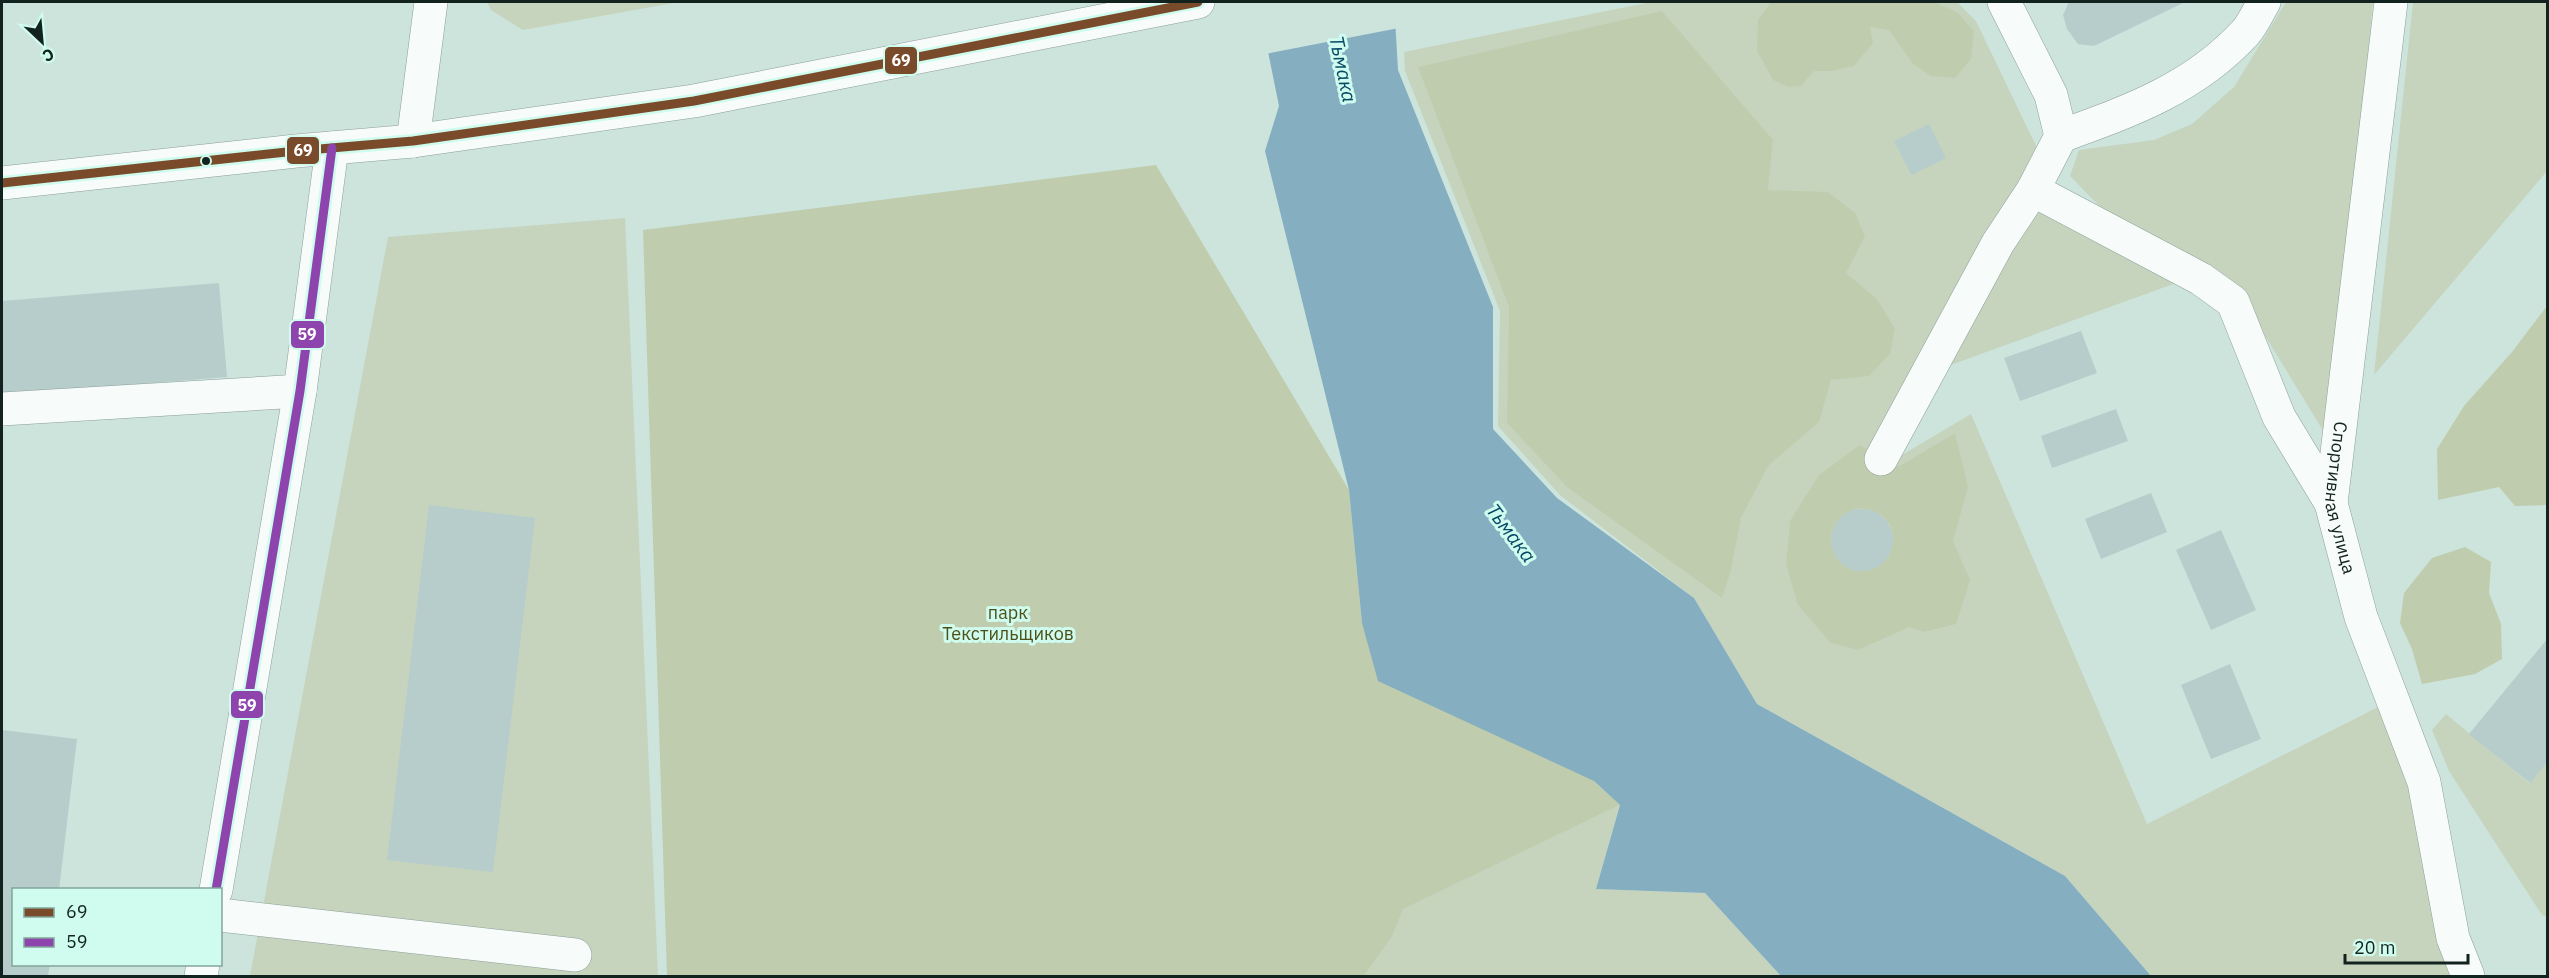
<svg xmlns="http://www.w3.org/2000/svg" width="2549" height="978" viewBox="0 0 2549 978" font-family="'IBM Plex Sans',sans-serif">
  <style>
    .green { fill: #c6d4be }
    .forest { fill: #bfcdae; fill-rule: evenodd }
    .water { fill: #85aec0 }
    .pier { fill: #cce4dc }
    .building { fill: #b6cdcb }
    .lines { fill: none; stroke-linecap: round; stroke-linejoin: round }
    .minor-casing { stroke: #8b9e98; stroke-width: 34 }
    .major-casing { stroke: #8b9e98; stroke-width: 34 }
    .minor { stroke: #f7fbfa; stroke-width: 33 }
    .major { stroke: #f7fbfa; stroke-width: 33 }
    .bus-1-casing { stroke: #cffcee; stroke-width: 14 }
    .bus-2-casing { stroke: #cffcee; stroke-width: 14 }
    .bus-1 { stroke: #7a4b2a; stroke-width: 9 }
    .bus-2 { stroke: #8e44ad; stroke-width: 9 }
    .bus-dot { fill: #12231f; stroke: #cffcee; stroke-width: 2 }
    .labels { text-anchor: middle; stroke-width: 6; stroke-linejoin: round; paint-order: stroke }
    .street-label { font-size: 18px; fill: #12231f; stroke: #cffcee }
    .park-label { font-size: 18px; fill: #4c5018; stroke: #cffcee }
    .water-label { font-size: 20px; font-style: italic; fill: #074865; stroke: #cffcee }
    .line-badge { stroke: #cffcee; stroke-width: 2 }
    .badge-label { font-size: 16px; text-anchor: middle; font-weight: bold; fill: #fff }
  </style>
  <rect width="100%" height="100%" fill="#cce4dc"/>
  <g class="green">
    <polygon points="487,2 679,2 523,30 491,10"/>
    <polygon points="1651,2 1957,2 1976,21 2037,148 1877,442 1897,458 1971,414 2147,824 2386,703 2468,976 2151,976 2065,876 1757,704 1694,598 1560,495 1498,426 1500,311 1405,71 1404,52"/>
    <polygon points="2286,2 2373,2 2330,442 2237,290 2113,220 2070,176 2079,150 2154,140 2192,124 2234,87"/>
    <polygon points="2413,2 2544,2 2548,7 2547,171 2374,375"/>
    <polygon points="2038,198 2176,283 1945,367"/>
    <polygon points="625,218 658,976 250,976 388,237"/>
    <polygon points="2446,714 2529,783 2547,761 2547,917 2542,915 2449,771 2432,730"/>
    <polygon points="1620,805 1596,889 1705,893 1781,976 1364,976 1392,937 1402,909"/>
  </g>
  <g class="forest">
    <polygon points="1771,2 1934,2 1958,13 1974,31 1971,59 1955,78 1931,76 1913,64 1889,30 1870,27 1873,43 1854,66 1831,71 1814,71 1801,86 1788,87 1773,80 1757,51 1758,20"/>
    <polygon points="1662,11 1773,140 1768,190 1828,192 1855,213 1865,236 1846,273 1877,299 1895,329 1890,354 1869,376 1831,380 1819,422 1768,466 1741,518 1731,570 1722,598 1567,487 1507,423 1509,307 1418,67"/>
    <polygon points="1156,165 1349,490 1362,623 1594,781 1620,805 1403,909 1392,937 1364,976 667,976 643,230"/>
    <polygon points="2547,306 2547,505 2515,506 2499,487 2438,500 2437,449 2464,406 2512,352"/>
    <path d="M 1955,433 L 1968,487 L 1953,541 L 1970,580 L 1956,624 L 1924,632 L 1909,627 L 1858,650 L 1831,643 L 1798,605 L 1786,564 L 1790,521 L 1819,475 L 1860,445 L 1898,467 ZM 1858,508 C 1889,510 1900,530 1888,558 C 1845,600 1801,527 1858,508 Z"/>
    <polygon points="2465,547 2491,562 2489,593 2501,624 2502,659 2475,674 2422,684 2412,649 2400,623 2404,593 2432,558"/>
  </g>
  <polygon class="water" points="1258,2 1394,2 1398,70 1493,307 1493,429 1557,498 1694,598 1757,704 2065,876 2151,976 1781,976 1705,893 1596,889 1620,805 1594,781 1378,681 1362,623 1349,490 1265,151 1279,106"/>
  <polygon class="pier" points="1255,2 1397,2 1399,28 1265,54"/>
  <g class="building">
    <polygon points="2069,2 2185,2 2094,46 2078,44 2067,29 2063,15"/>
    <polygon points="1929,124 1946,158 1911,175 1894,141"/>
    <polygon points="219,283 227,377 2,395 2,301"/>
    <polygon points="2081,331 2097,373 2020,401 2004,358"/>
    <polygon points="2116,409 2128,441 2052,468 2041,436"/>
    <polygon points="2151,493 2167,532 2101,559 2085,519"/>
    <polygon points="429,505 535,518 493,872 387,860"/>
    <circle cx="1862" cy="540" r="31"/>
    <polygon points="2221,530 2256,610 2211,630 2176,550"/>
    <polygon points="2548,638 2548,761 2530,783 2469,734"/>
    <polygon points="2230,664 2261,739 2211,759 2181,685"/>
    <polygon points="2,730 77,739 59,890 14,890 14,964 50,964 48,976 2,976"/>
  </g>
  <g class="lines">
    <g class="minor-casing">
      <g id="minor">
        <path id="s1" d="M 2391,2 L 2331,503 L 2361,617 L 2424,782 L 2453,938 L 2468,976"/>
        <path d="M 2061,136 C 2130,111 2193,89 2245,33 C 2253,24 2258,12 2264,2"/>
        <polyline points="413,141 431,2"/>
        <polyline points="2033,190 2201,279 2233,302 2279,417 2331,503"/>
        <polyline points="2,409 300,391"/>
        <polyline points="1881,459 1998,243 2033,190 2061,136 2051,95 2004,2"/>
        <polyline points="216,890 300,391 332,148"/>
        <polyline points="220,915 575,955"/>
        <polyline points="201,976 203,964"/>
      </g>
    </g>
    <g class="major-casing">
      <polyline id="major" points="2,183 296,151 413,141 694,101 1198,2"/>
    </g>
    <use href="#minor" class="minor"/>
    <use href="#major" class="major"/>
    <g class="bus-1-casing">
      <polyline id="bus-1" points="2,183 296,151 413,141 694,101 1198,2"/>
    </g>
    <g class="bus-2-casing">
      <polyline id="bus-2" points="216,890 300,391 332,148"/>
    </g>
    <use href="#bus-1" class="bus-1"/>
    <use href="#bus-2" class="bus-2"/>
  </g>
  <circle class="bus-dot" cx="206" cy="161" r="5"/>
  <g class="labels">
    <g class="street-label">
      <text dy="6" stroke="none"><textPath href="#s1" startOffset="500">Спортивная улица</textPath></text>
    </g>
    <g class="park-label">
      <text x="1008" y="619">парк<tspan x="1008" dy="21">Текстильщиков</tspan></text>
    </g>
    <g class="water-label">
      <text transform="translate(1343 69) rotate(78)" y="7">Тьмака</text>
      <text transform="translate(1511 533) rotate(53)" y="7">Тьмака</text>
    </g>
  </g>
  <g class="line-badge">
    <rect x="884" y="46" width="34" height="29" rx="6" fill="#7a4b2a"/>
    <rect x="286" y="136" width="34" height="29" rx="6" fill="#7a4b2a"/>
    <rect x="290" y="320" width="35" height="29" rx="6" fill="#8e44ad"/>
    <rect x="230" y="690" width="34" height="29" rx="6" fill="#8e44ad"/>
  </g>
  <g class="badge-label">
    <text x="901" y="66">69</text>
    <text x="303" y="156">69</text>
    <text x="307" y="340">59</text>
    <text x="247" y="711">59</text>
  </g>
  <rect width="2549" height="978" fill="none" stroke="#12231f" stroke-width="6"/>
  <rect x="12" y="888" width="210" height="78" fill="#cffcee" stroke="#83a59b" stroke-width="1.5"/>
  <rect x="24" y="908" width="30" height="9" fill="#7a4b2a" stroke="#83a59b" stroke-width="1.5"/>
  <text x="66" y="918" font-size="18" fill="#12231f">69</text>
  <rect x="24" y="938" width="30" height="9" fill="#8e44ad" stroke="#83a59b" stroke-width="1.5"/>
  <text x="66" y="948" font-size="18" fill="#12231f">59</text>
  <g transform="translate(42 42) rotate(154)" stroke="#cffcee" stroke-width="4.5" paint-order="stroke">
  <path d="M0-4.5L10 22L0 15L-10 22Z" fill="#12231f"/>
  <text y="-9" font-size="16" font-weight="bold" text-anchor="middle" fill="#12231f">С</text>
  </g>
  <path d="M2345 954v9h123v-9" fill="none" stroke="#12231f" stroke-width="3"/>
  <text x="2354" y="954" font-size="18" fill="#12231f" stroke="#cffcee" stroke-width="4.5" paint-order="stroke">20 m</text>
</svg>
